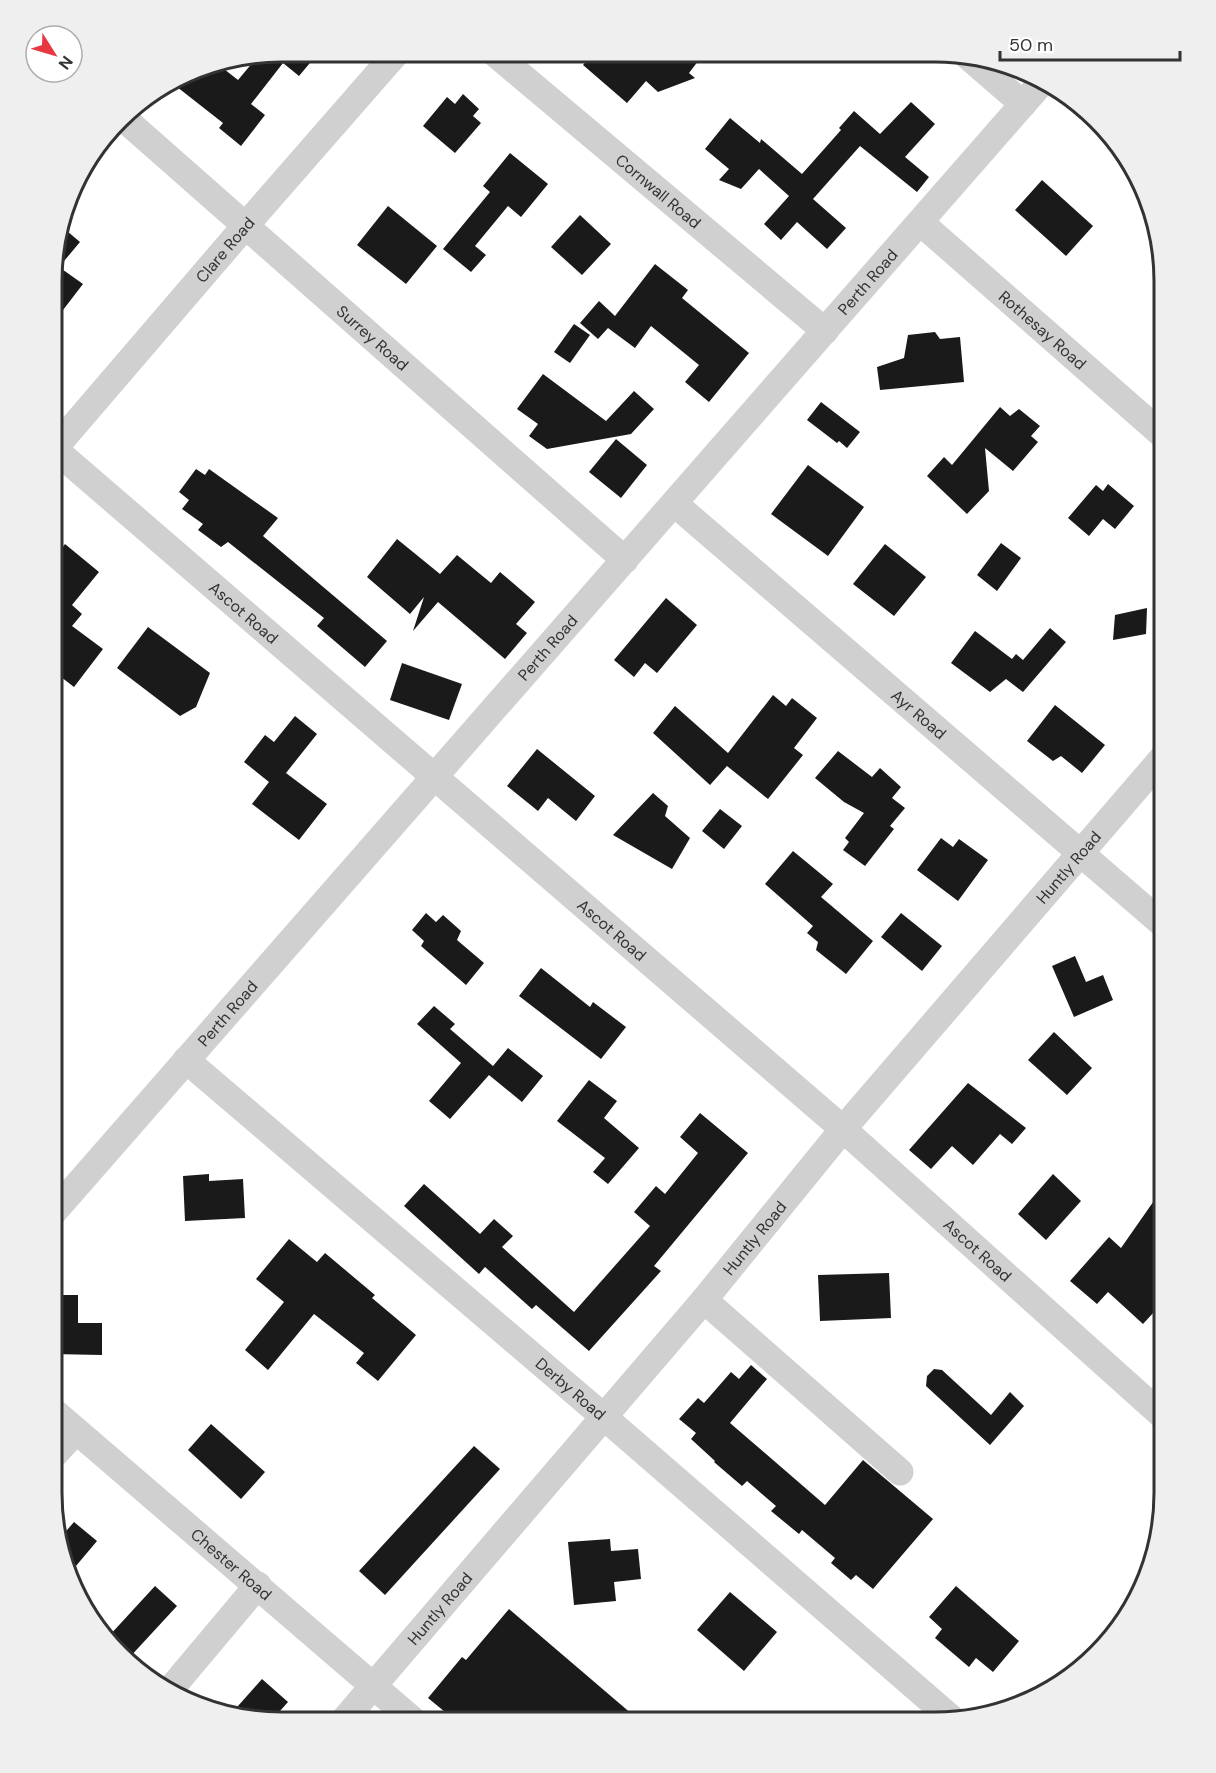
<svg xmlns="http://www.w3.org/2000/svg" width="1216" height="1773" viewBox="0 0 1216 1773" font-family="'DM Sans',sans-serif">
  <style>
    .building { fill: #1a1a1a }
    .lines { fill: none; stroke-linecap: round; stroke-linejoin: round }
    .minor { stroke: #d0d0d0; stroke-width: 27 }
    .labels { text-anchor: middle; stroke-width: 6; stroke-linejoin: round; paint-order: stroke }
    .street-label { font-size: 16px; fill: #333; stroke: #fff }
    .rim { fill: none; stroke: #333; stroke-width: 3 }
  </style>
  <rect width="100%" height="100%" fill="#fff"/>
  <g class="building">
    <polygon points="280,51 320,51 299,76 283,63 251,104 265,115 241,146 219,128 223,123 172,83 206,63 215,62 238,80 259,55"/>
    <polygon points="594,52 705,52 689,73 695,78 658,92 646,81 627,103 583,65"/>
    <polygon points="463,94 479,109 473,116 481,123 455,153 423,126 447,97 455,104"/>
    <polygon points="911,102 935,124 905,157 929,177 917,192 860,146 813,199 846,228 827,249 797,222 781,240 764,224 789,196 759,169 741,189 719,180 729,169 705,149 730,118 760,143 761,139 802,174 841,130 839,128 854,111 880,134"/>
    <polygon points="510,153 548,184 521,217 508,206 475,246 486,255 471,272 443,249 490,192 483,186"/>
    <polygon points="1042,180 1093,226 1066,256 1015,210"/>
    <polygon points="388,206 437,246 406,284 357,245"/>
    <polygon points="580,215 611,244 582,275 551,247"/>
    <polygon points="61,226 80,242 59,267 83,284 53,323 53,250"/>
    <polygon points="655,264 688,290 682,298 749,353 709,402 685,382 699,365 651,326 635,348 608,328 598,339 580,323 599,301 615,316"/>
    <polygon points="574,324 590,335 570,363 554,352"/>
    <polygon points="935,332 940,339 960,337 964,382 880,390 877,367 904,358 908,335"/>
    <polygon points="543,374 606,421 634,391 654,409 631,434 547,449 529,436 538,424 517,409"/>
    <polygon points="821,402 860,432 847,448 839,441 837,443 807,420"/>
    <polygon points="1000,407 1010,416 1019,409 1040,426 1031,436 1038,442 1013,471 985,448 989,491 967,514 927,476 944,457 952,465"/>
    <polygon points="616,439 647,465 621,498 589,472"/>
    <polygon points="808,465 864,507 828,556 771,514"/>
    <polygon points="196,469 205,475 209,469 278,518 263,536 387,641 365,667 317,626 324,618 228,542 221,547 198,530 203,524 182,509 189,500 179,492"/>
    <polygon points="1108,484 1134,506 1115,529 1103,519 1089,536 1068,518 1096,485 1103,491"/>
    <polygon points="397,539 440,574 457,555 491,583 500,572 535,602 516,624 527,633 505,659 438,602 413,631 424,597 410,614 367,577"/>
    <polygon points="1001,543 1021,558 997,591 977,575"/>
    <polygon points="65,544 99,572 72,605 82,614 72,626 103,649 74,687 52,670 53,560"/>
    <polygon points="885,544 926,577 894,616 853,584"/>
    <polygon points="666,598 697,625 657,673 645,663 634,677 614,660"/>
    <polygon points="1147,608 1146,634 1113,640 1115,615"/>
    <polygon points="148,627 210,673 196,707 180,716 117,668"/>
    <polygon points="1050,628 1066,642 1023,692 1006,679 990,692 951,663 975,631 1012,659 1016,654 1023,660"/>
    <polygon points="402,663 462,684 449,720 390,700"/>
    <polygon points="773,695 786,706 792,698 817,718 794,748 803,755 768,799 727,766 710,785 653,733 675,706 728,753"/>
    <polygon points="1055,705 1105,745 1082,773 1061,756 1053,761 1027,741"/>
    <polygon points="295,716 317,734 286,773 327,804 299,840 252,804 269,782 244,762 265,735 274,742"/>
    <polygon points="537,749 595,796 576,821 548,798 538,811 507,786"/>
    <polygon points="838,751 872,777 880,768 901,787 892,798 905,808 890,826 894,829 865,866 843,850 849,842 845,838 864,813 844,802 815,778"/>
    <polygon points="653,793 668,806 665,816 690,838 672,869 613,835"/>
    <polygon points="720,809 742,826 724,849 702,831"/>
    <polygon points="941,838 953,847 959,839 988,860 958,901 917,870"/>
    <polygon points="793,851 833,884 821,897 873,941 846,974 816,950 818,942 807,933 813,926 765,884"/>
    <polygon points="426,913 436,922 443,915 461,931 457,940 484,963 466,985 421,946 424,941 412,930"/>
    <polygon points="901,913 942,946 922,971 881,937"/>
    <polygon points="1075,956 1086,982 1103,975 1113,1000 1074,1017 1052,966"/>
    <polygon points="541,968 590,1007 593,1002 626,1027 601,1059 519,996"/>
    <polygon points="434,1006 455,1024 450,1029 493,1066 508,1048 543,1076 522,1102 489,1075 450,1119 429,1101 461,1063 417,1024"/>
    <polygon points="1054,1032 1092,1068 1067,1095 1028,1060"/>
    <polygon points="589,1080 617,1101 604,1118 639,1148 608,1184 593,1172 605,1158 557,1121"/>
    <polygon points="968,1083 1026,1128 1012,1144 1000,1134 973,1165 952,1146 931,1169 909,1150"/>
    <polygon points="700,1113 748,1153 654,1266 661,1271 589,1351 536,1305 532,1309 485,1267 479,1274 404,1206 424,1184 480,1234 494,1219 513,1236 502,1247 574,1312 650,1226 634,1212 656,1186 665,1194 698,1153 680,1137"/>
    <polygon points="209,1174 209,1181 243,1179 245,1218 185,1221 183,1176"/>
    <polygon points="1053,1174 1081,1201 1046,1240 1018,1214"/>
    <polygon points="1165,1185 1165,1300 1143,1324 1108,1292 1097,1304 1070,1281 1109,1237 1121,1248"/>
    <polygon points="289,1239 317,1262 325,1253 375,1295 372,1298 416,1335 378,1381 356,1363 364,1353 314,1314 268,1370 245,1350 284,1302 256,1279"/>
    <polygon points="889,1273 891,1318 820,1321 818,1275"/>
    <polygon points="51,1295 78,1295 78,1323 102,1323 102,1355 51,1354"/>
    <polygon points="751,1365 767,1379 730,1423 825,1505 863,1460 933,1519 873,1589 856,1575 851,1580 831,1563 835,1558 802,1530 799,1534 771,1511 776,1506 747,1481 742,1486 714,1462 715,1461 691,1439 696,1433 679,1419 698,1398 704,1403 731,1372 739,1379"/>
    <polygon points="934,1369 942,1370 991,1415 1010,1392 1024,1406 990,1445 926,1386 927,1376"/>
    <polygon points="211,1424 265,1472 241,1499 188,1450"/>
    <polygon points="474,1446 500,1469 385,1595 359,1571"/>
    <polygon points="74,1522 97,1541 70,1573 61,1537"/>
    <polygon points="610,1539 611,1551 638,1549 641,1579 614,1582 616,1601 574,1605 568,1542"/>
    <polygon points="155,1586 177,1606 128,1659 109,1636"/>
    <polygon points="956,1586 1019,1641 993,1672 976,1658 969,1667 935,1638 942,1629 929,1617"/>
    <polygon points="730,1592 777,1632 744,1671 697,1630"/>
    <polygon points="509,1609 640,1721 456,1721 428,1698 462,1657 466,1660"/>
    <polygon points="262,1679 288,1702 272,1720 251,1720 230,1715"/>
  </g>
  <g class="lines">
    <g class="minor">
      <path id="s1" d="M 493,52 L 825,331"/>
      <polyline points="964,53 1023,104"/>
      <path id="s2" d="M 122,117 L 625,560"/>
      <path id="s3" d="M 921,223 L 1165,437"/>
      <path id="s4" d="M 53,448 L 843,1129 L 1165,1418"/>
      <path id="s5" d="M 53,450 L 246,225 L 398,51"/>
      <path id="s6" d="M 675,504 L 1165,926"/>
      <path id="s7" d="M 186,1060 L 604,1417 L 951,1718"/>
      <path id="s8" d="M 51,1215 L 1044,80"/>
      <polyline points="704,1300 900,1472"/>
      <path id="s9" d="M 51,1409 L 414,1721"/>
      <polyline points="51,1458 76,1431"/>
      <polyline points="169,1691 258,1585"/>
      <path id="s10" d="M 344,1720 L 704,1300 L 843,1129 L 1165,755"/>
    </g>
  </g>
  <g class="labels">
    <g class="street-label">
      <text dy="6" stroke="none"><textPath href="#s1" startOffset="216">Cornwall Road</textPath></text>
      <text dy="6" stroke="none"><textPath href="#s5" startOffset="264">Clare Road</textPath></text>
      <text dy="6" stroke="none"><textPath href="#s8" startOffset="1240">Perth Road</textPath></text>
      <text dy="6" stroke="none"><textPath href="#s3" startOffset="162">Rothesay Road</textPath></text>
      <text dy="6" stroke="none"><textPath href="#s2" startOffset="334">Surrey Road</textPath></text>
      <text dy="6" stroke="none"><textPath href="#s4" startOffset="252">Ascot Road</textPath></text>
      <text dy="6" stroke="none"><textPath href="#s8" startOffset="754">Perth Road</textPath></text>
      <text dy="6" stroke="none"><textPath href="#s6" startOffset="322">Ayr Road</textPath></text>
      <text dy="6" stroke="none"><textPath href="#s10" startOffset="1119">Huntly Road</textPath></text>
      <text dy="6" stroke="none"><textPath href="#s4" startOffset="738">Ascot Road</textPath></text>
      <text dy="6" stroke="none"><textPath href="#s8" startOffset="268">Perth Road</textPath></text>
      <text dy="6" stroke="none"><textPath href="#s10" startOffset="633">Huntly Road</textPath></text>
      <text dy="6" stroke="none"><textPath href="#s4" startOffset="1224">Ascot Road</textPath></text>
      <text dy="6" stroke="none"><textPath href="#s7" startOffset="506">Derby Road</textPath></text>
      <text dy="6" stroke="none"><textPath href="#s9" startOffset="238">Chester Road</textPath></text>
      <text dy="6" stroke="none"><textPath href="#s10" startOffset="147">Huntly Road</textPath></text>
    </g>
  </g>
  <path d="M0 0H1216V1773H0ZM281 62H935A219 219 0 0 1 1154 281V1493A219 219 0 0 1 935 1712H281A219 219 0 0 1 62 1493V281A219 219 0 0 1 281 62Z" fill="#efefef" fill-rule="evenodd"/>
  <path class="rim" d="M281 62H935A219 219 0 0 1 1154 281V1493A219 219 0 0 1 935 1712H281A219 219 0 0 1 62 1493V281A219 219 0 0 1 281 62Z"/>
  <g transform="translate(54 54) rotate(127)"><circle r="28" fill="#ffffff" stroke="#adadad" stroke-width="1.5"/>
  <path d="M0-4.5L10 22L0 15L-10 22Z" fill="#e83742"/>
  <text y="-9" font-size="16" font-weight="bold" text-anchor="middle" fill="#333333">N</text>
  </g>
  <path d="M1000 51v9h180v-9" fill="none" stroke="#333333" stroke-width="3"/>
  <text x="1009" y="51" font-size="18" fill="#333333" stroke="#ffffff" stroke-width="4.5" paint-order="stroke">50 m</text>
</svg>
